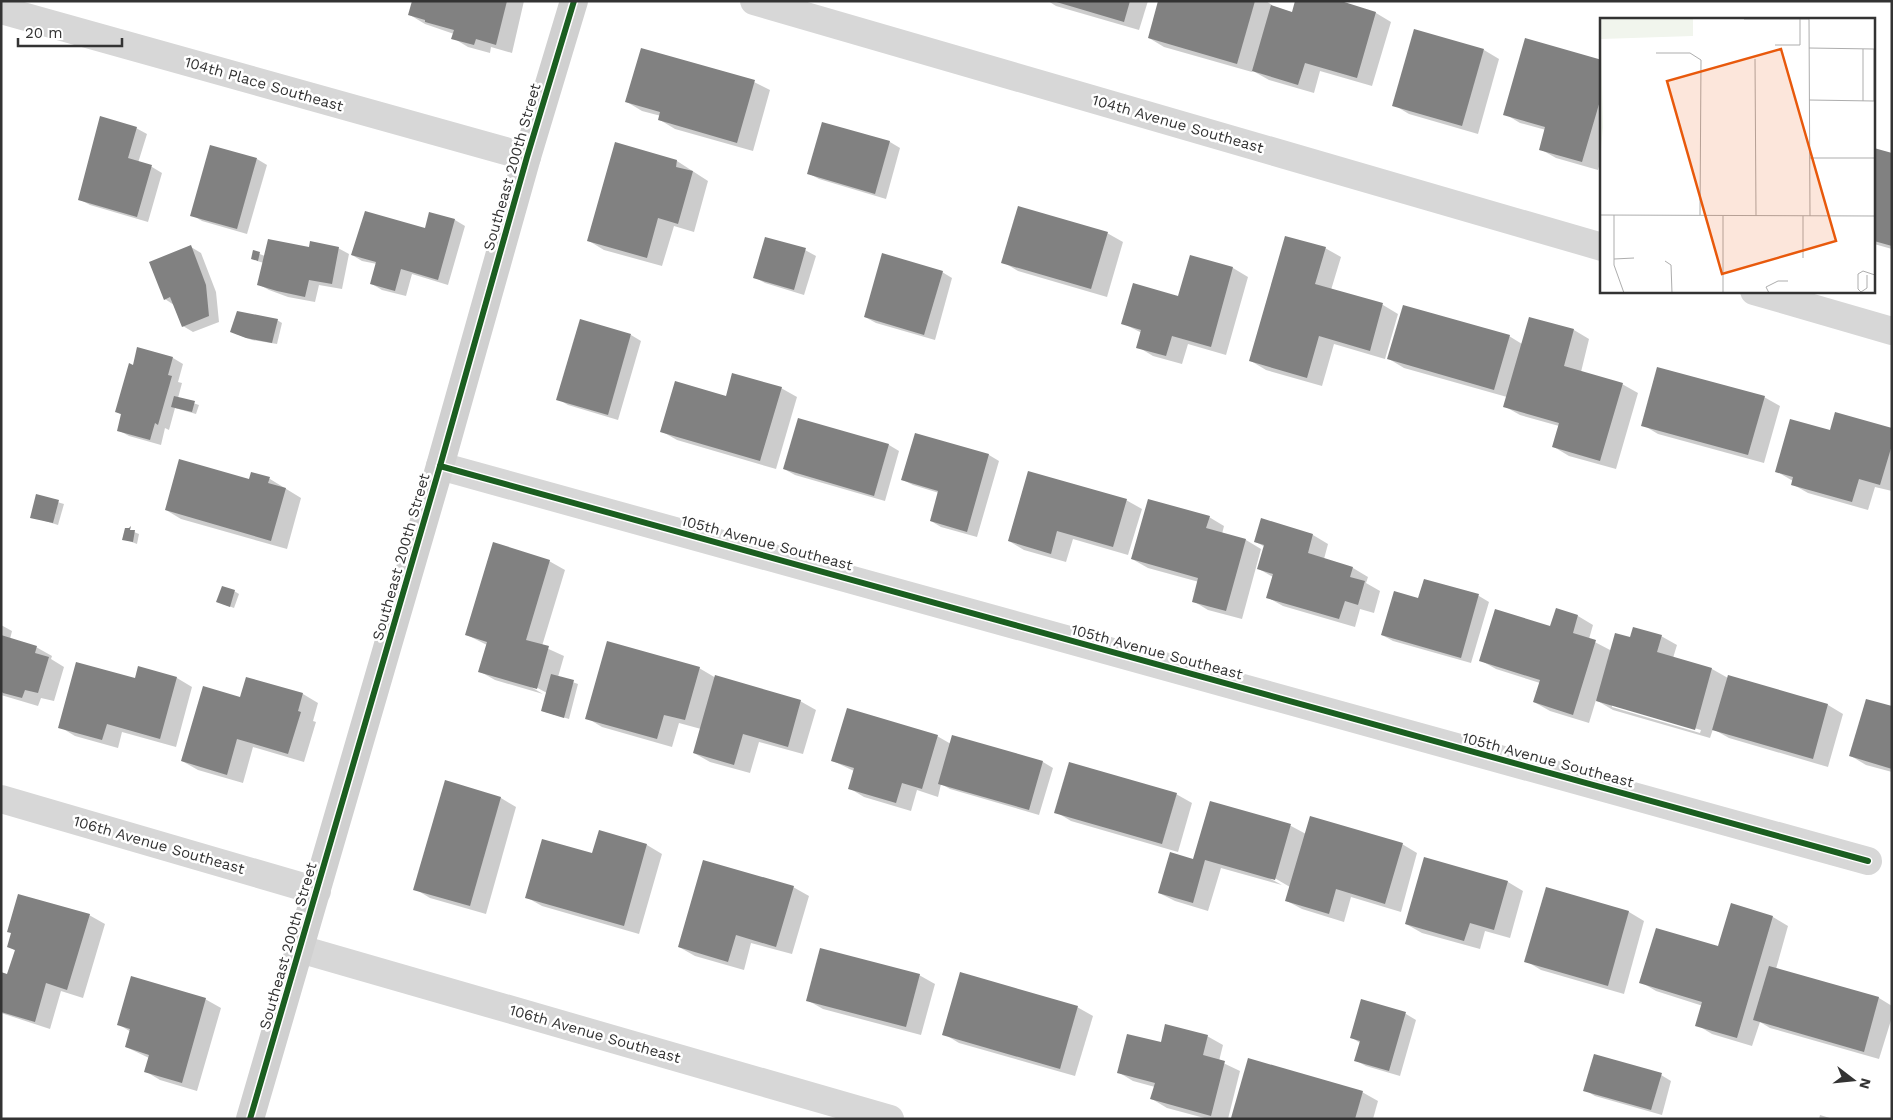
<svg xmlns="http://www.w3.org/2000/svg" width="1893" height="1120" viewBox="0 0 1893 1120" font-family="'Work Sans',sans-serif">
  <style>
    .shadow { fill: #0003; fill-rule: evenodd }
    .building { fill: #818181 }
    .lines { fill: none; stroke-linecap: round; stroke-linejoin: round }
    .street { stroke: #d7d7d7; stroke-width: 28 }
    .secondary { stroke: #d0d0d0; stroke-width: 28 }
    .cycleway-casing { stroke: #fff; stroke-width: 9 }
    .cycleway { stroke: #1b5e20; stroke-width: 6 }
    .labels { text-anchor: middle; stroke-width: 5; stroke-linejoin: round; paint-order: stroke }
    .street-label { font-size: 15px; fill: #333; stroke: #fff }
    .inset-road { fill: none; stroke: #adadad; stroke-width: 1 }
    .view { fill: #e8590c; fill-opacity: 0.15; stroke: #e8590c; stroke-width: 2.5 }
    .inset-edge { fill: none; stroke: #333; stroke-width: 2.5 }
  </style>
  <rect width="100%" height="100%" fill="#fff"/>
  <g class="shadow">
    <polygon points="413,1 524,1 512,53 491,47 490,53 468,47 453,38 454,34 425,24 410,15"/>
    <polygon points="1048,1 1148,1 1139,30 1056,6"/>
    <polygon points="1160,1 1266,1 1272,5 1271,7 1292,13 1337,1 1376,13 1391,22 1372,86 1320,71 1314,93 1269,80 1253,71 1252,72 1164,47 1149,38"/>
    <polygon points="1484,50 1499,59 1478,134 1409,114 1394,105"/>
    <polygon points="1602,61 1602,156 1598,170 1556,158 1540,149 1546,130 1520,123 1505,114"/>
    <polygon points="754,82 770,90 753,151 675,129 660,120 661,116 642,111 627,102"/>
    <polygon points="823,123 890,142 900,148 886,199 819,179 808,173"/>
    <polygon points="136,128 147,134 138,163 152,167 162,173 148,222 90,205 79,199"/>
    <polygon points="616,144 677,161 708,181 694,232 674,226 662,266 604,250 589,241"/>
    <polygon points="1874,149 1892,154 1892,249 1874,244"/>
    <polygon points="257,159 267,165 247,234 202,221 192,215"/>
    <polygon points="430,213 455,220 465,226 448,285 412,274 406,296 382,290 372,284 377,264 362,261 352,255 425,230"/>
    <polygon points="1107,233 1123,242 1107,297 1018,271 1003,262"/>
    <polygon points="191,247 201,253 216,292 219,322 193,332 183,326 174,305 165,299"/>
    <polygon points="338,248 349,254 342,289 319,285 315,302 288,297 269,290 258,284 264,263 257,261 254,252 265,256 310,249"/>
    <polygon points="1325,248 1341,257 1331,290 1383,305 1398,314 1385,359 1334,344 1322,386 1266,370 1251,361"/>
    <polygon points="805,250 816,256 804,295 765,283 754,277"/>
    <polygon points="1191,256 1233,268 1248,277 1226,355 1188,344 1182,364 1153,356 1138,347 1142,333 1122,323 1179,298"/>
    <polygon points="942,272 952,278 935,340 876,323 865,317"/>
    <polygon points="1530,318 1574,330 1589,339 1581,372 1622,384 1638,393 1616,469 1569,456 1554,447 1559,426 1520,415 1504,406 1507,397 1404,368 1389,359 1509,336 1522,344"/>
    <polygon points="277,320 282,323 277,344 252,340 236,334"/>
    <polygon points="631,335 641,341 618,420 568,405 558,399"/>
    <polygon points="173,358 183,364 178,382 182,383 178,398 199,405 196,414 175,408 169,430 165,428 161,445 129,436 118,430 122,415 117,412 134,366"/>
    <polygon points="781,388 797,397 776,469 677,440 661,431 727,397"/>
    <polygon points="1764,397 1780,406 1764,463 1658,434 1643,425"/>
    <polygon points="798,419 889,445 899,451 885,501 795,475 784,469"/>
    <polygon points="1892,430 1892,491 1875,487 1868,510 1808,493 1792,484 1793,481 1776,471 1831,432"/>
    <polygon points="916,434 989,455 999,461 977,537 941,527 931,521 939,493 913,485 903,480"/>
    <polygon points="252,473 270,479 301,498 287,549 181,519 166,510 250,480"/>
    <polygon points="37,496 64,504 58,525 32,517"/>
    <polygon points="1126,500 1142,509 1128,555 1073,539 1066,562 1024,550 1009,541"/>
    <polygon points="1209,517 1224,526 1222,534 1246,540 1261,549 1242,619 1208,610 1193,601 1199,582 1148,568 1132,559"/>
    <polygon points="134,532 139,534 137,544 124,539"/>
    <polygon points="1313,535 1328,544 1324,559 1353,568 1368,577 1366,583 1380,591 1374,613 1360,609 1355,627 1283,606 1267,597 1273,577 1259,569 1265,547 1256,542"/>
    <polygon points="549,561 565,570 542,646 564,656 558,677 578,684 569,719 542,711 547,693 532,685 531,687 543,694 495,680 479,671 487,645 467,635"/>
    <polygon points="1424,580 1479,596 1489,602 1471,663 1393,641 1382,635 1419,599"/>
    <polygon points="234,591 239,594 234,608 223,604"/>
    <path d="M 1557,610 L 1578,616 L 1593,625 L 1589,639 L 1612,651 L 1631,639 L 1661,636 L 1677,645 L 1673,658 L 1712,669 L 1728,678 L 1729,676 L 1828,705 L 1843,714 L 1828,767 L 1729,738 L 1713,729 L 1710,738 L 1613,710 L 1596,700 L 1589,723 L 1550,711 L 1534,702 L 1540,683 L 1496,669 L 1480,660 L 1551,628 ZM 1612,705 L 1701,730 L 1700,733 L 1612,707 Z"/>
    <polygon points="1,625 12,631 10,639 36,647 52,656 51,659 64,667 54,701 41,698 38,706 1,695"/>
    <polygon points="139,668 177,678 192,687 176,747 122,732 118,748 75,736 60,727 136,680"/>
    <polygon points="699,668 716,678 800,701 816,710 803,754 759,742 750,773 710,762 694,753 701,729 679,723 672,747 602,727 587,718"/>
    <polygon points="247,678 303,694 318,703 313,721 316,722 304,762 253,747 243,783 198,770 182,761 241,698"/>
    <polygon points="1892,708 1892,772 1866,765 1851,756"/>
    <polygon points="937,736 951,744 1043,762 1053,768 1039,815 950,789 941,784 938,797 917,790 911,811 864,797 849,788 854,771 833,761"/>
    <polygon points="446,782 501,798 516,807 486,914 430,898 415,889"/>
    <polygon points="1176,794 1192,803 1178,852 1071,821 1056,812"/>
    <polygon points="1210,802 1291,826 1306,834 1402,844 1417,853 1401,912 1351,897 1344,922 1302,909 1287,901 1290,887 1271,876 1269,878 1282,885 1221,868 1208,911 1175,901 1159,893 1194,861"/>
    <polygon points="600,832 647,845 662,854 639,934 542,906 526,897 593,855"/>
    <polygon points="1425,858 1508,882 1523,891 1510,938 1485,931 1480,949 1422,933 1406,924"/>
    <polygon points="793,887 809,896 792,954 751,943 744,970 695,956 679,947"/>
    <polygon points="1546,889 1629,912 1644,921 1624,994 1541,970 1526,961"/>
    <polygon points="1732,905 1773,917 1788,926 1776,969 1879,998 1892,1006 1892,1017 1879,1059 1770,1028 1760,1022 1752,1046 1712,1034 1697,1025 1703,1006 1656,991 1641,982 1719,948"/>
    <polygon points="89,915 105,924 83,998 61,991 50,1029 1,1013 1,975 8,976 16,951 8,946"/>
    <polygon points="919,975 935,984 921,1035 823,1009 807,1000"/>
    <polygon points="205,999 221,1008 197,1091 160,1080 145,1071 149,1058 126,1047 131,1032 118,1024"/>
    <polygon points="1362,1001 1406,1014 1416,1020 1400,1076 1366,1066 1355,1060 1360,1043 1351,1037"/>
    <polygon points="1077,1007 1093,1016 1075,1076 959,1043 944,1034"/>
    <polygon points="1207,1036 1223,1045 1219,1061 1240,1071 1228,1119 1208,1119 1167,1108 1152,1099 1155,1087 1133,1081 1118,1072 1162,1044"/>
    <polygon points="1661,1075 1671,1081 1662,1115 1595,1096 1585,1090"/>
    <polygon points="1362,1092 1378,1101 1373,1119 1235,1119 1232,1117"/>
    <polygon points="1820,1115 1833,1119 1819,1119"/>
  </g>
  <g class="building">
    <polygon points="412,1 507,1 496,45 476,39 474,45 451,39 454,30 425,22 425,20 408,15"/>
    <polygon points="1053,1 1130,1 1124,22"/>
    <polygon points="1158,1 1255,1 1237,64 1148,38"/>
    <polygon points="1295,1 1341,1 1376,12 1357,78 1305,63 1298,85 1252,71 1271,5 1292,12"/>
    <polygon points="1414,29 1484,49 1462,126 1392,106"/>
    <polygon points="1525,38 1602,60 1602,94 1582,162 1539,150 1545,127 1503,115"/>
    <polygon points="641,48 755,80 737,143 658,120 660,112 625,102"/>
    <polygon points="100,116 137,127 128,158 152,165 137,217 78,200"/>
    <polygon points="822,122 890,141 875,194 807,174"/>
    <polygon points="615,142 677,160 676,167 693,171 678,224 658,218 647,258 587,241"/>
    <polygon points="210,145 257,158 237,229 190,216"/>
    <polygon points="1874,148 1892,153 1892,246 1874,241"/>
    <polygon points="1018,206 1108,232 1091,289 1001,263"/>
    <polygon points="365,211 425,228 429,212 455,219 438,280 401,269 395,291 370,284 376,262 351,255"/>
    <polygon points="1285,236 1326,247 1315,284 1383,303 1370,351 1319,336 1307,378 1249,361"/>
    <polygon points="765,237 806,248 794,290 753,278"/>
    <polygon points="268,239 309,247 310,241 339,247 332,284 309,280 305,297 277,291 257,285"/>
    <polygon points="191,245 206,285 209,316 182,327 170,297 164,300 149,262"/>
    <polygon points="253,250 260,252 258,261 251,259"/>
    <polygon points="882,253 943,271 924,335 864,317"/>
    <polygon points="1190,255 1233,267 1211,347 1172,336 1166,356 1136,348 1141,330 1121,324 1133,283 1178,296"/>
    <polygon points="1403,305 1510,335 1494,390 1387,359"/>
    <polygon points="237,311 278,319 272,343 246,338 230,332"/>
    <polygon points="1529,317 1574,329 1564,366 1623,383 1600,461 1552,447 1559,423 1503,407"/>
    <polygon points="580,319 631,334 608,415 556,400"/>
    <polygon points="137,347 173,357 168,375 172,376 158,425 155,423 150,440 117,431 121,414 115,412 129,363 133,365"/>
    <polygon points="1657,367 1765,396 1748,455 1641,426"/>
    <polygon points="732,373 782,387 760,461 660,432 675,381 726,396"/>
    <polygon points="174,396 195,401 192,412 171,407"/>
    <polygon points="1835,412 1892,428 1892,445 1880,485 1859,479 1852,502 1791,485 1793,477 1775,472 1790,419 1830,430"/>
    <polygon points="798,418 889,444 874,496 783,469"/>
    <polygon points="915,433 989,454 967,532 930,521 938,491 901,480"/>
    <polygon points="179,459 249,479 251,472 270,477 268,483 286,488 271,541 165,510"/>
    <polygon points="1028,471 1127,499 1113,547 1057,531 1051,554 1008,541"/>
    <polygon points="36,494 59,500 53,523 30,518"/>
    <polygon points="1148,499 1210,516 1206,528 1246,539 1226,611 1192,602 1198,578 1131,559"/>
    <polygon points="1261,518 1313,534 1308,553 1353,567 1350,577 1365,581 1358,605 1345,601 1339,619 1266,598 1273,574 1257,569 1264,545 1254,542"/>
    <polygon points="131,526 130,530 135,530 133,542 122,540 125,528 129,528"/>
    <polygon points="493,542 550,560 526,640 549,646 537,689 478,672 487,642 465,635"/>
    <polygon points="1424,579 1479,594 1461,658 1381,635 1394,591 1418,598"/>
    <polygon points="222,586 235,590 230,607 216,602"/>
    <polygon points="1556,608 1578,615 1573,633 1596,640 1573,715 1533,702 1540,680 1479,661 1495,609 1550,626"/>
    <polygon points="1633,627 1662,635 1657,652 1712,668 1695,730 1596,701 1615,633 1630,637"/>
    <polygon points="1,635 37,646 35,653 49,657 38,693 25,690 22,698 3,693 1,691"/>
    <polygon points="607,641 700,667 685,720 664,715 657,739 585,719"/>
    <polygon points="76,662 135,678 138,666 177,677 160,739 107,724 102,740 58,728"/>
    <polygon points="551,674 574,680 564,718 541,711"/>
    <polygon points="715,675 801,700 788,747 743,734 734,765 693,753"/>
    <polygon points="1728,675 1828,704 1813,759 1712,730"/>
    <polygon points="246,677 303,693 298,711 301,712 288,754 237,739 227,775 181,761 203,686 240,697"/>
    <polygon points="1866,699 1892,706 1892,769 1849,756"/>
    <polygon points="847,708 938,735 922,789 902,783 896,803 848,789 854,768 831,761"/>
    <polygon points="952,735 1043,761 1029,810 938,784"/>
    <polygon points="1069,762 1177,793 1162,844 1054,813"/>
    <polygon points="445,780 501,797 470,906 413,890"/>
    <polygon points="1210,801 1291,824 1275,880 1205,860 1193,903 1158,893 1170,852 1193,859"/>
    <polygon points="1310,816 1403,843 1385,904 1336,889 1329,914 1285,901"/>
    <polygon points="599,830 647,844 624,926 525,898 542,839 592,853"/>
    <polygon points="1424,857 1508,881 1494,930 1470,923 1464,941 1405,924"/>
    <polygon points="703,860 794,886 776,947 736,935 728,962 678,947"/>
    <polygon points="1546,887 1629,911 1608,986 1524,962"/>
    <polygon points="18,894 90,914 67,990 46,983 35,1022 1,1012 1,972 7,974 15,950 7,947 11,933 7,932"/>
    <polygon points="1731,903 1773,916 1737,1038 1695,1026 1702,1002 1639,983 1656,928 1718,946"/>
    <polygon points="820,948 920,974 906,1027 806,1001"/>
    <polygon points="1769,966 1879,997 1864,1052 1753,1020"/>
    <polygon points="960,972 1078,1006 1060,1069 942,1035"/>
    <polygon points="131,976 206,998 182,1083 144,1072 149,1055 125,1047 130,1029 117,1025"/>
    <polygon points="1361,999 1406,1012 1389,1071 1354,1061 1360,1041 1350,1038"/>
    <polygon points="1165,1024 1208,1035 1203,1055 1225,1061 1211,1116 1150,1099 1155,1083 1117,1073 1127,1034 1161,1042"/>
    <polygon points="1594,1054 1662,1073 1651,1110 1583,1091"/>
    <polygon points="1248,1058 1363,1091 1355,1119 1231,1118"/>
  </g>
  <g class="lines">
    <g class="street">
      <polyline points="754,1 1602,247"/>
      <polyline points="1,10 527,157"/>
      <polyline points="1754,291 1892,331"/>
      <polyline points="440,466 1868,861"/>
      <polyline points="1,799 317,891"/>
      <polyline points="300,949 890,1119"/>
    </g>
    <polyline class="secondary" points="250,1119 440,466 527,157 574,1"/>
    <g class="cycleway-casing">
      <g id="cycleway">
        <polyline points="440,466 1868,861"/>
        <polyline points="250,1119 440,466 527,157 574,1"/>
      </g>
    </g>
    <use href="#cycleway" class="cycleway"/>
  </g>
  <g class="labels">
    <g class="street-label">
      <text transform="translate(264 84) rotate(16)" y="5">104th Place Southeast</text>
      <text transform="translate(1178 124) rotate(16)" y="5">104th Avenue Southeast</text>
      <text transform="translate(512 167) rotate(-74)" y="5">Southeast 200th Street</text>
      <text transform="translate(767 543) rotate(15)" y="5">105th Avenue Southeast</text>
      <text transform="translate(401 557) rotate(-74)" y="5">Southeast 200th Street</text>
      <text transform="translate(1157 652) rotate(15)" y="5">105th Avenue Southeast</text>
      <text transform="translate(1548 760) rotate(15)" y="5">105th Avenue Southeast</text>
      <text transform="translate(159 845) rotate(16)" y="5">106th Avenue Southeast</text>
      <text transform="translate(288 946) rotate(-74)" y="5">Southeast 200th Street</text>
      <text transform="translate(595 1034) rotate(16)" y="5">106th Avenue Southeast</text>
    </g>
  </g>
  <g transform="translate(1600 18)">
    <rect width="275" height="275" fill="#fff"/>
    <path d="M 0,0 L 93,0 L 93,18 L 1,21 L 3,109 L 0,142 Z" fill="#f1f5ed"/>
    <path class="inset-road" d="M 209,0 L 210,198M 144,1 L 200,1M 175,27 L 200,27 L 200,1 L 209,1M 209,30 L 274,31 L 274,83 L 209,82M 56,35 L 90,35 L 101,42 L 100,197M 155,41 L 156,198M 263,83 L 263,31M 210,140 L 275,140M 0,197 L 275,198M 14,197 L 14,247 L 24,275M 123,198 L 123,275M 203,240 L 203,198M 14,241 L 34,240M 65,243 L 71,247 L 72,275M 267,257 L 267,270 L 261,274 L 258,271 L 258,256 L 263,253 L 275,257M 169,275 L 166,269 L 178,263 L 188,263"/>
    <path class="view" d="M 181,31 L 236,223 L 122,256 L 67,63 Z"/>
    <rect width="275" height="275" class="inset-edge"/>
  </g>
  <rect width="1893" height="1120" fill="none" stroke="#333333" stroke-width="5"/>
  <g transform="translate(1853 1080) rotate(106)" stroke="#ffffff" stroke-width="4" paint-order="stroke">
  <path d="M0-4L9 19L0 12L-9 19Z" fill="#333333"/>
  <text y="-8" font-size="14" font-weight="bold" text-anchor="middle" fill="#333333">N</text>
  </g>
  <path d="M18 38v8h104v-8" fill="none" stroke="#333333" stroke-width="2.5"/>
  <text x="25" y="38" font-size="15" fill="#333333" stroke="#ffffff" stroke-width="4" paint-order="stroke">20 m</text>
</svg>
